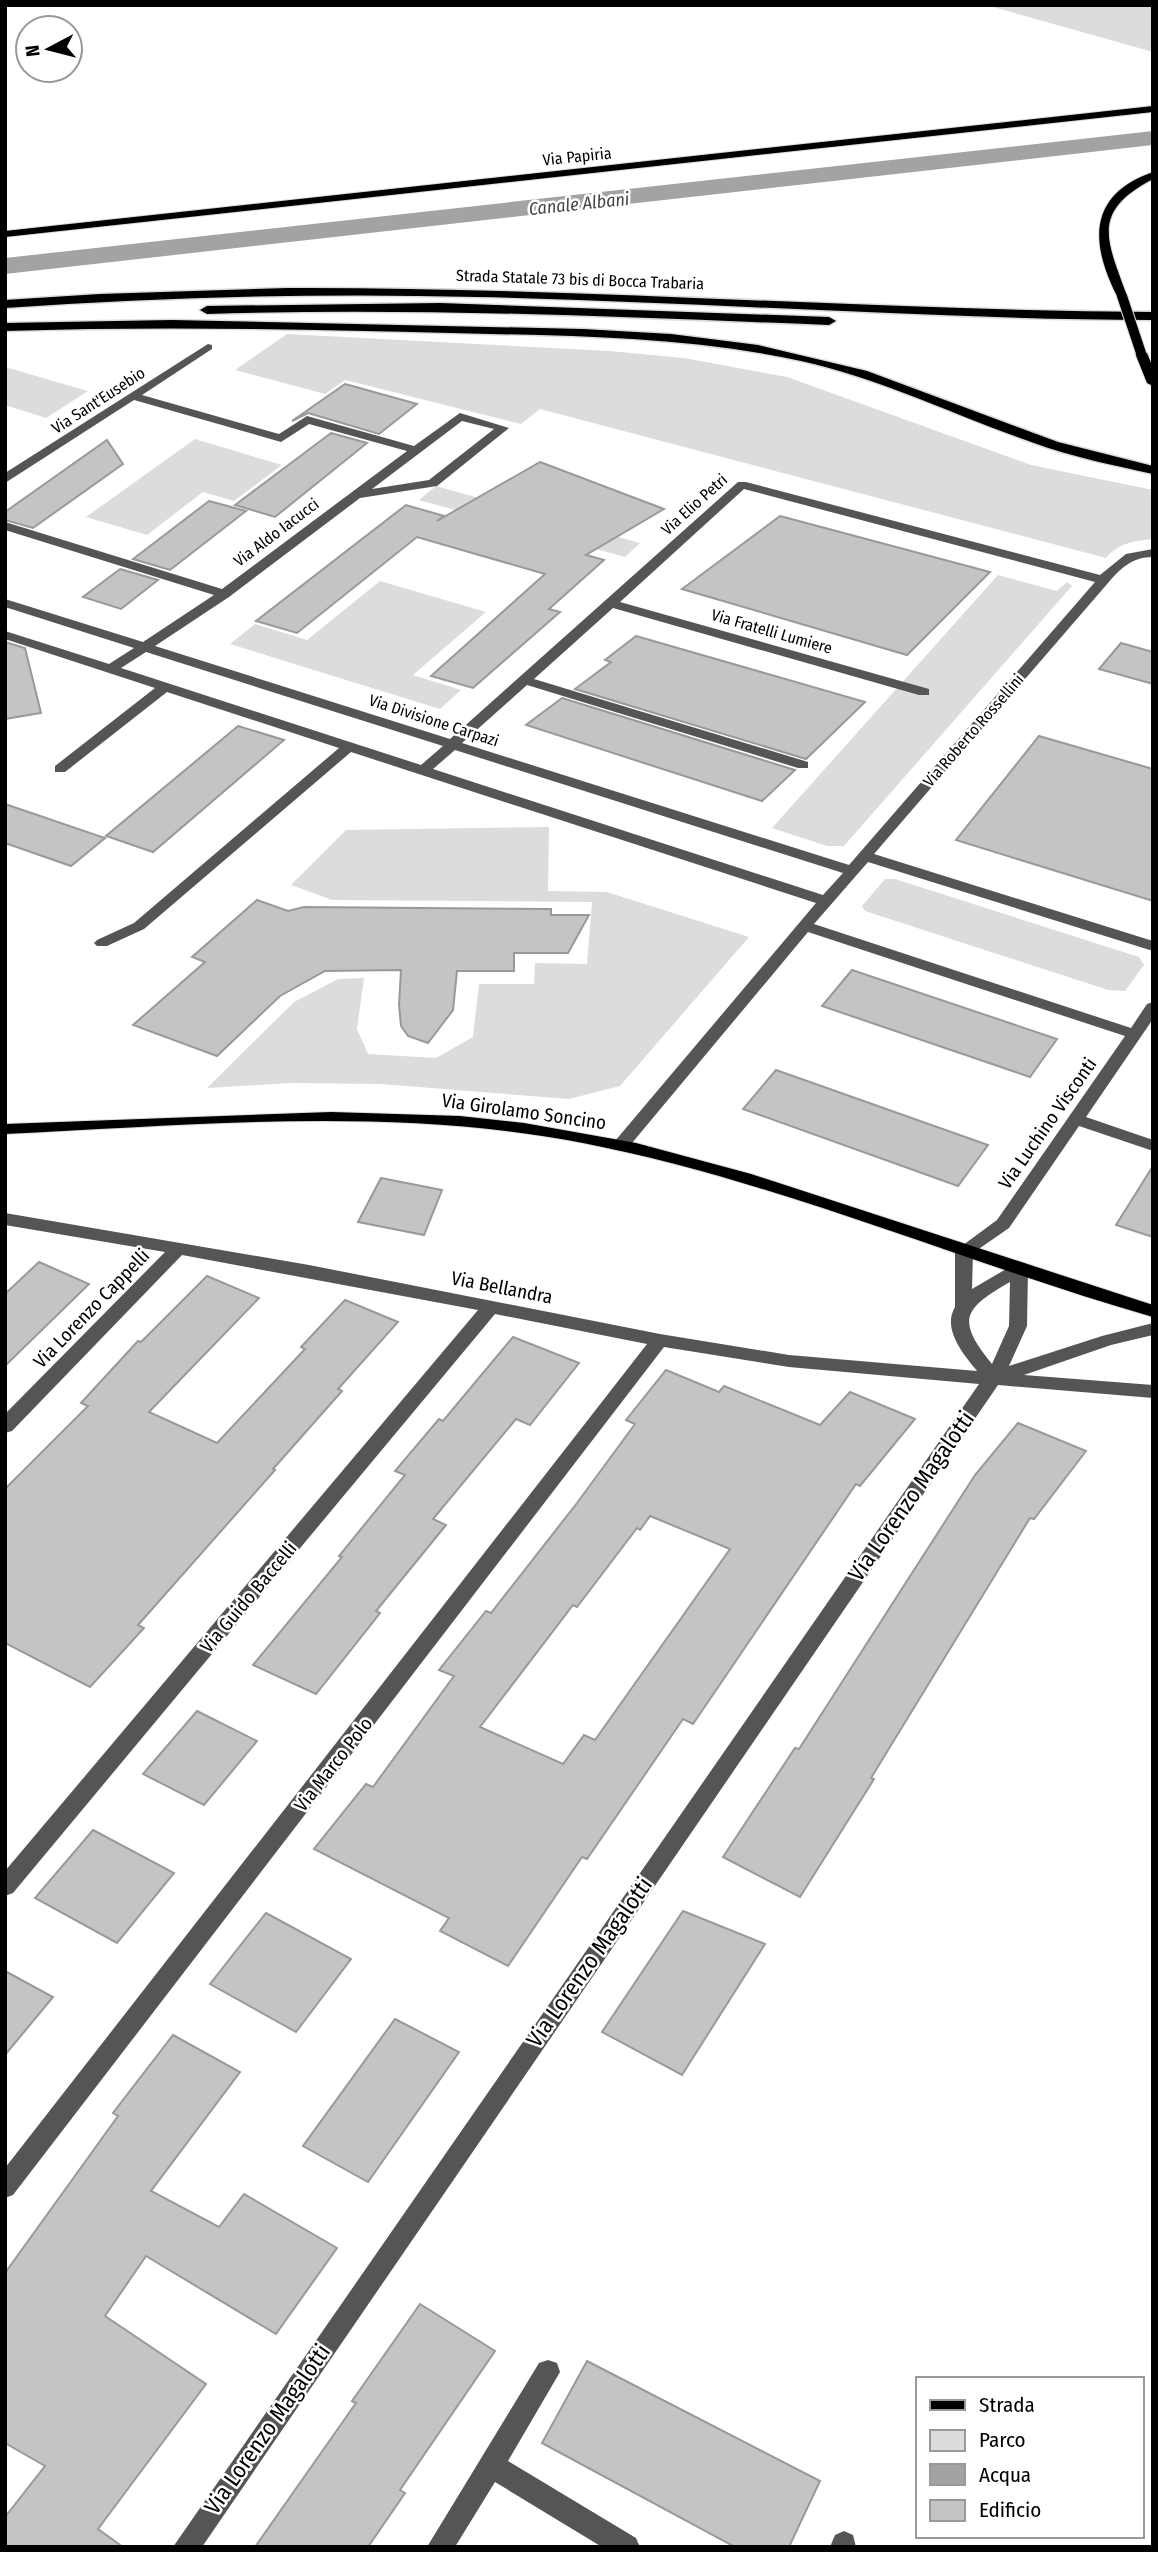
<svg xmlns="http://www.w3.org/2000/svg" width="1158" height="2552" viewBox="0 0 1158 2552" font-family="'Fira Sans Condensed',sans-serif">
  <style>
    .green { fill: #dcdcdc }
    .water { fill: #a3a3a3 }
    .building { fill: #c4c4c4; stroke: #999; stroke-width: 2; fill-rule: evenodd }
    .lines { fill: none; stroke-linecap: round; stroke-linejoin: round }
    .major-casing { stroke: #dbdbdb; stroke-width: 2 }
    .highway-casing { stroke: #dbdbdb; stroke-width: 3 }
    .minor { fill: #555; fill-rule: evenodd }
    .major { fill: #000; fill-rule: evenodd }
    .highway { fill: #000; fill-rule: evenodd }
    .major-bridge-casing { stroke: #dbdbdb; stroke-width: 12; stroke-linecap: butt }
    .major-bridge { stroke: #000; stroke-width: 10 }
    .labels { text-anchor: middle; stroke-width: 5; stroke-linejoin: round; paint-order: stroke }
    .far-street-label { font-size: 16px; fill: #000; stroke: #fff }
    .far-water-label { font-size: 18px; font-style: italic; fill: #444; stroke: #fff }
    .street-label { font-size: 19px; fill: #000; stroke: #fff }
    .near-street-label { font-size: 23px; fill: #000; stroke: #fff }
  </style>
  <rect width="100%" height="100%" fill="#fff"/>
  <g class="green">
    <polygon points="986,5 1153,5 1153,52"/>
    <path d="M 287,334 L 610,351 L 684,358 L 787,377 L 1031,465 L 1153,490 L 1153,539 C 1133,541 1119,543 1106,558 L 540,409 L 521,424 L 345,380 L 325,394 L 235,370 Z"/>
    <polygon points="5,367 88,391 46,418 5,405"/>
    <polygon points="195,439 282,465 234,501 203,492 147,535 86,517"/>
    <polygon points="436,486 640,543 625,557 419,500"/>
    <polygon points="998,575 1057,591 1067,582 1072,586 844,846 827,846 772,828"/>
    <polygon points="380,581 486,612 413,675 461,690 440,709 230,644 255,624 307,640"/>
    <polygon points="549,827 548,891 607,892 749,937 620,1086 569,1099 381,1084 291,1083 207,1088 294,1002 338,979 364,978 357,1029 368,1054 436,1058 473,1037 479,984 534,984 535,963 587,964 592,902 332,900 291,885 346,830"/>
    <polygon points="885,879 895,879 1139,957 1144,965 1125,991 1108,990 865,911 862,906"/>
  </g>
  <polygon class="water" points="1153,131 1153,145 5,274 5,258"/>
  <g class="building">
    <polygon points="345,384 417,404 379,434 308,413 292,421"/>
    <polygon points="331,433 367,443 275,517 235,505"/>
    <polygon points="107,440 123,464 33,528 5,520 5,512"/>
    <polygon points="540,462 664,509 586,555 604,560 549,609 560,612 473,688 431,676 545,574 417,537 297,633 256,621 406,505 444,516 437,521"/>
    <polygon points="209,501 246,511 170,570 133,559"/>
    <polygon points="780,516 990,572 907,655 682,589"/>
    <polygon points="120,569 158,580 121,609 83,597"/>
    <polygon points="636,636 865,702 806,759 575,689 611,662 605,660"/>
    <polygon points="5,642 25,648 41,713 5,719"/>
    <polygon points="1121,643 1153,652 1153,684 1099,669"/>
    <polygon points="562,698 795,770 762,801 526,725"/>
    <polygon points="238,726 284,740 153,852 106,836"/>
    <polygon points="1039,736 1153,769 1153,901 956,840"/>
    <polygon points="5,804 105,838 71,866 5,843"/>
    <polygon points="257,900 288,911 304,907 551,909 551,915 589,915 568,953 514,953 514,971 457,971 453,1010 428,1043 408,1036 401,1026 399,1005 401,970 325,971 280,996 217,1056 133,1025 205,962 192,957"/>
    <polygon points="852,970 1057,1039 1030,1077 822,1006"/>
    <polygon points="776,1070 988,1145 958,1186 743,1109"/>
    <polygon points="1153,1166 1153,1237 1116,1225"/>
    <polygon points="381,1178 442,1190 424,1235 358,1222"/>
    <polygon points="39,1262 89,1284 5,1366 5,1294"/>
    <polygon points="207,1276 259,1298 149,1412 217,1443 305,1349 301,1347 345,1300 398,1322 338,1389 342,1391 273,1469 275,1470 138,1625 144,1628 90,1687 5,1643 5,1489 88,1406 81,1403 138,1341 141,1342"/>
    <polygon points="513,1337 579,1363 530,1425 516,1419 433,1519 446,1525 376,1611 380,1613 316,1694 253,1665 342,1557 339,1556 405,1475 395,1471 439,1419 443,1421"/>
    <path d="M 666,1370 L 719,1392 L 724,1386 L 820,1425 L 850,1392 L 915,1419 L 860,1486 L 856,1484 L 693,1724 L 683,1719 L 587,1859 L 582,1857 L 508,1966 L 440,1931 L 449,1918 L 314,1849 L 366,1784 L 373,1787 L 454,1676 L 439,1670 L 486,1611 L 491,1613 L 577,1503 L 635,1424 L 626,1420 ZM 650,1516 L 730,1549 L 595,1740 L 584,1735 L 563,1764 L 480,1727 L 573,1605 L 577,1607 L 637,1528 L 640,1530 Z"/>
    <polygon points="1018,1423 1086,1451 1034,1519 1030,1518 871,1778 874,1779 800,1897 723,1857 795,1748 799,1749 975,1475"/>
    <polygon points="197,1711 257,1741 204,1805 143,1774"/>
    <polygon points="93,1830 174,1873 117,1943 35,1898"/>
    <polygon points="683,1911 765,1944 682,2075 602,2032"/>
    <polygon points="266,1913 351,1959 296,2032 210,1984"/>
    <polygon points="5,1971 53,1997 5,2055"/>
    <polygon points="395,2019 459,2052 368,2182 303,2146"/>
    <polygon points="173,2035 240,2072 151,2191 219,2227 244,2194 337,2248 276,2334 146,2256 105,2316 206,2384 98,2529 123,2547 5,2547 5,2517 45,2466 5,2443 5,2273 118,2116 113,2113"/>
    <polygon points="420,2304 495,2351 400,2490 405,2493 368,2547 255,2547 356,2403 352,2401"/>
    <polygon points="587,2361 820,2481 789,2547 735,2547 542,2443"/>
  </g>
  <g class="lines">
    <g class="major-casing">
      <g id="major">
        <polygon points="1153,106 1153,112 5,237 5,231"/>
        <path d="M 1153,172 L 1153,179 C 1090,212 1107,240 1127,296 L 1118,298 C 1090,244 1087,195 1153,172 Z"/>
        <polygon points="1137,351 1147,353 1153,368 1153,386 1147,383 1135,353"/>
        <path d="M 331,1112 L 460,1116 L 524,1123 L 636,1143 L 751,1174 L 1153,1305 L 1153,1317 C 962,1262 778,1181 583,1143 C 393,1106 196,1125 5,1134 L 5,1124 Z"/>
      </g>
    </g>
    <g class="highway-casing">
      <g id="highway">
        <path d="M 288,288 C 577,287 864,310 1153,312 L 1153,320 C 928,319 703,302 478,297 C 320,293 163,297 5,308 L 5,300 L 100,294 Z"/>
        <path d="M 440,303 L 829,317 L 836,321 L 829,325 C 622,317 415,307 207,314 L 200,310 L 207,306 Z"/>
        <path d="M 172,320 L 583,329 L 671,334 L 758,345 L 867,371 L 1058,442 L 1153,466 L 1153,474 C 1113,465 1072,457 1034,443 C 956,416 882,379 801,361 C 687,336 568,336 451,333 C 302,329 154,326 5,331 L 5,323 Z"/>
      </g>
    </g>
    <g class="minor">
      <path d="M 208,344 L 212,345 L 212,349 L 142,395 L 279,434 L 307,416 L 414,446 L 460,413 L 509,428 L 437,486 L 360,498 L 229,597 L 155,646 L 450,739 L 738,482 L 746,482 L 1100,575 L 1126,554 L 1153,549 L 1153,557 C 1132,557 1121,568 1108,583 L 874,854 L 1153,941 L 1153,951 L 868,862 L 814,924 L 1131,1028 L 1147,1004 L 1153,1002 L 1153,1019 L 1086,1117 L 1153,1140 L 1153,1151 L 1079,1126 L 1009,1228 L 973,1253 L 972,1289 L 1013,1265 L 1025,1265 L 1028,1269 L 1027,1326 L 1009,1366 L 1102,1336 L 1153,1323 L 1153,1335 L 1111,1345 L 1024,1375 L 1153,1385 L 1153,1398 L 998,1385 L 202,2547 L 173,2547 L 979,1384 L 789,1367 L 664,1347 L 13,2195 L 5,2198 L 5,2168 L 647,1344 L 495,1314 L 13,1893 L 5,1896 L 5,1871 L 478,1310 L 182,1255 L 12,1431 L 5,1433 L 5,1414 L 165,1252 L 5,1225 L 5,1213 L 309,1265 L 660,1334 L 789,1355 L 977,1371 C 963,1354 942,1329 955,1307 L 955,1251 L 997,1220 L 1125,1036 L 808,932 L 627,1149 L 615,1149 L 613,1145 L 615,1141 L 816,903 L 351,752 L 144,929 L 107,946 L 97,946 L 94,943 L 97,940 L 134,923 L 339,748 L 167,692 L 65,772 L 55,772 L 55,766 L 155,688 L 5,639 L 5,631 L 109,664 L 134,648 L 5,607 L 5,599 L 143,642 L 214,595 L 5,530 L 5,522 L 222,589 L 407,451 L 309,424 L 281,442 L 134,400 L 5,483 L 5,473 ZM 462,421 L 494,429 L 429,480 L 372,489 ZM 744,489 L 1095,582 L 849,865 L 462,743 L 527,685 L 798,768 L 808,768 L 808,762 L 534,679 L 613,608 L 919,695 L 929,695 L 929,689 L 620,602 ZM 146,652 L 443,746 L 421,765 L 121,668 ZM 455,750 L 843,873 L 823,895 L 433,769 ZM 1010,1282 L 1009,1326 L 992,1364 C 956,1320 963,1309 1010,1282 Z"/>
      <polygon points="548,2360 557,2363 560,2372 508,2461 636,2538 640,2547 602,2547 495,2482 455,2547 427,2547 539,2363"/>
      <polygon points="844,2531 853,2535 856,2547 830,2547 835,2535"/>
    </g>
    <use href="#major" class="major"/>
    <use href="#highway" class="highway"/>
    <g class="major-bridge-casing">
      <polyline id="major-bridge" points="1122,296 1141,353"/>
    </g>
    <use href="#major-bridge" class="major-bridge"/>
  </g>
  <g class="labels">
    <g class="far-street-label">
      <text transform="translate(577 156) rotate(-6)" y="6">Via Papiria</text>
      <text transform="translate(580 279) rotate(2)" y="6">Strada Statale 73 bis di Bocca Trabaria</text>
      <text transform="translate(98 400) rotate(-33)" y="6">Via Sant'Eusebio</text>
      <text transform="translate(694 504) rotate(-42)" y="6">Via Elio Petri</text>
      <text transform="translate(276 532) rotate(-37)" y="6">Via Aldo Iacucci</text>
      <text transform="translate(772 631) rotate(16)" y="6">Via Fratelli Lumiere</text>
      <text transform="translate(434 720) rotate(18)" y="6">Via Divisione Carpazi</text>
      <text transform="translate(973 730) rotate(-49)" y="6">Via Roberto Rossellini</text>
    </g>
    <g class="far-water-label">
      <text transform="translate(579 204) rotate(-6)" y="6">Canale Albani</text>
    </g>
    <g class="street-label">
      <text transform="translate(524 1111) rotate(8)" y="7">Via Girolamo Soncino</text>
      <text transform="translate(1047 1123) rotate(-55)" y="7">Via Luchino Visconti</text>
      <text transform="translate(502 1287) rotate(11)" y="7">Via Bellandra</text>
      <text transform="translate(91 1308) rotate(-46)" y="7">Via Lorenzo Cappelli</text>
      <text transform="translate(248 1597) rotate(-50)" y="7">Via Guido Baccelli</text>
      <text transform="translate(333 1764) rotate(-52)" y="7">Via Marco Polo</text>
    </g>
    <g class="near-street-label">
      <text transform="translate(911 1496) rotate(-55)" y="8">Via Lorenzo Magalotti</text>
      <text transform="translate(589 1962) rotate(-55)" y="8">Via Lorenzo Magalotti</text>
      <text transform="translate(267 2429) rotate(-55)" y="8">Via Lorenzo Magalotti</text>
    </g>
  </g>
  <rect width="1158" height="2552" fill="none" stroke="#000000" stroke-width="14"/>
  <rect x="916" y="2377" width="228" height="161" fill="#ffffff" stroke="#999999" stroke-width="2"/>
  <rect x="930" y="2400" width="35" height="10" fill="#000000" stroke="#999999" stroke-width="2"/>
  <text x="979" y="2412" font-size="21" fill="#000000">Strada</text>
  <rect x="930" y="2430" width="35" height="21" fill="#dcdcdc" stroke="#999999" stroke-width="2"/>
  <text x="979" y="2447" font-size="21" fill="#000000">Parco</text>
  <rect x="930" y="2464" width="35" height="21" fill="#a3a3a3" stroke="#999999" stroke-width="2"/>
  <text x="979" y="2482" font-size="21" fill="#000000">Acqua</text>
  <rect x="930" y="2500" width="35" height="21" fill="#c4c4c4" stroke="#999999" stroke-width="2"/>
  <text x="979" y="2517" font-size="21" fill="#000000">Edificio</text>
  <g transform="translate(49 49) rotate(263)"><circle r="33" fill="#ffffff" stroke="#999999" stroke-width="2"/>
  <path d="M0-5L12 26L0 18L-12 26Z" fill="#000000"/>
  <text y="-10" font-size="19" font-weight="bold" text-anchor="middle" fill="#000000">N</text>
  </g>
</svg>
